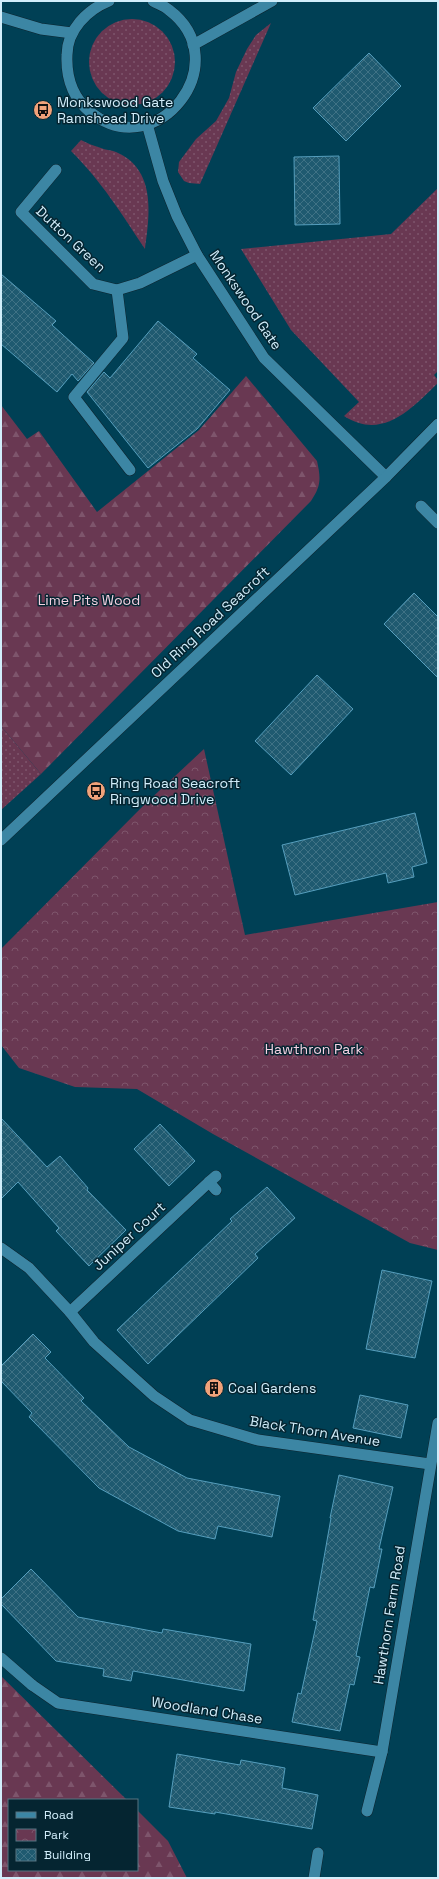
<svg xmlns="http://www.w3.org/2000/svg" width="439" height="1879" viewBox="0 0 439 1879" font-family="'Space Grotesk',sans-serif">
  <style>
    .grass { fill: url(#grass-dots) }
    .forest { fill: url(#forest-firs) }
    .park { fill: url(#park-crowns) }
    .building { fill: url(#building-cross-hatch); stroke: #559ebd }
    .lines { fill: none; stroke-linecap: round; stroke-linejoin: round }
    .service-casing { stroke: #0d242e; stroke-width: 12 }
    .minor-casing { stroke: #0d242e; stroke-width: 12 }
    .tertiary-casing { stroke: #0d242e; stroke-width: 12 }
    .secondary-casing { stroke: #0d242e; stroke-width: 12 }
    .service { stroke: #3c86a4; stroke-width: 11 }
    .minor { stroke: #3c86a4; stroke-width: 11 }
    .tertiary { stroke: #3c86a4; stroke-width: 11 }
    .secondary { stroke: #3c86a4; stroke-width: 11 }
    .labels { text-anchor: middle; stroke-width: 3; stroke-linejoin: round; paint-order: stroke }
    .poi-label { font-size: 14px; fill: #d2eefb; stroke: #052531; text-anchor: start }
    .street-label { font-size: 14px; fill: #d2eefb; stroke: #052531 }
    .park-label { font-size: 14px; fill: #f5d1e2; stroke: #052531 }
  </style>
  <defs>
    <pattern id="grass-dots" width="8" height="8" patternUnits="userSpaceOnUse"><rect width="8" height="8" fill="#693852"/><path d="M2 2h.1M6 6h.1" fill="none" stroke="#7e556c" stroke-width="1.8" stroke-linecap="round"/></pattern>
    <pattern id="forest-firs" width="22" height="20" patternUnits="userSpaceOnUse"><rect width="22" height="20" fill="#693852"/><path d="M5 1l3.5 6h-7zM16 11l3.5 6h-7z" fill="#7e556c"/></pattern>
    <pattern id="park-crowns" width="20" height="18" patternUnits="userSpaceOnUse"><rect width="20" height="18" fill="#693852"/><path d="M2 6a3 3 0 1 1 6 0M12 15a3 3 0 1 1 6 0" fill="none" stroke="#7e556c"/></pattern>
    <pattern id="building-cross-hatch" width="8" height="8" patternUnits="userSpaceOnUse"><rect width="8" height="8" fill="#1f5a70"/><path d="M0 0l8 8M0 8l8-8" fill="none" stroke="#3f7285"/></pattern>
  </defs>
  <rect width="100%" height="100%" fill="#004055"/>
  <g class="grass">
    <circle cx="132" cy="62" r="43"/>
    <polygon points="271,23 200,184 189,183 184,181 178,172 179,162 196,139 216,121 229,98 236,72 247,49 256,35"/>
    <path d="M 81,140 C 87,143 94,146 101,148 C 105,150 111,150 116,152 C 156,169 150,214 145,249 C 121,213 102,182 71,151 Z"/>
    <path d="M 438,188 L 438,371 L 434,375 L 438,380 L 438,383 C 412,408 383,441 344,416 L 359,402 L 291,330 L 241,249 L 391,234 Z"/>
    <polygon points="1,726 41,774 1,810"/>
  </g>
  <g class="forest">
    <path d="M 246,376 L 317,461 C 321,479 321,486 311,501 L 41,774 L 1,726 L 1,405 L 27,439 L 39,431 L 97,512 L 199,430 Z"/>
    <polygon points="1,1676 127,1800 9,1800 9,1870 137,1870 137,1810 168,1841 187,1878 1,1878"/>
  </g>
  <polygon class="park" points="204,749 245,935 438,902 438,1250 410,1243 213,1134 137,1089 75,1087 19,1068 1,1045 1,949 144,805"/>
  <g class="building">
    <polygon points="369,53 401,86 346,141 313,108"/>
    <polygon points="339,156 340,224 295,225 294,157"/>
    <polygon points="1,274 56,321 52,325 94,363 78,381 72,374 57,392 1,344"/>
    <polygon points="158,321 197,354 193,358 230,390 197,429 148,468 87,392 104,372 110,378"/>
    <polygon points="414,593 438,617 438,678 384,624"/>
    <polygon points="317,675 353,709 291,775 255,741"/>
    <polygon points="415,813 427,863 412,867 414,877 388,883 386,873 295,895 282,845"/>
    <polygon points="1,1118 47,1167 60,1156 88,1188 87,1190 126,1230 89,1266 56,1231 59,1228 18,1182 1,1199"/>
    <polygon points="160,1124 195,1161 169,1186 134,1149"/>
    <polygon points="267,1187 295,1218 255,1254 258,1258 148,1364 117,1330 232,1221 230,1219"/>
    <polygon points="382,1270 432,1281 415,1358 366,1349"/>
    <polygon points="33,1334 51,1352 45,1358 84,1398 81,1401 129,1447 187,1478 280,1496 272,1537 218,1526 215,1539 178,1531 99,1488 29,1417 32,1413 1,1381 1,1366"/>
    <polygon points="360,1395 408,1405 401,1438 353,1428"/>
    <polygon points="339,1475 393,1487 379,1549 382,1549 374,1588 370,1587 356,1656 360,1657 354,1685 350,1684 340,1731 292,1722 298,1693 301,1694 317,1621 313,1620 331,1518 330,1518"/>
    <polygon points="31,1569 78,1617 162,1633 163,1629 251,1644 244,1691 133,1671 131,1681 103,1676 104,1669 56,1661 1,1604 1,1599"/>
    <polygon points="177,1754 240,1765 241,1760 285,1768 282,1788 318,1795 312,1829 215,1812 215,1814 169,1807"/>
  </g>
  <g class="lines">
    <g class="service-casing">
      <g id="service">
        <polyline points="117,290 123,338 74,397 130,470"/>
        <polyline points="1,1658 32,1685"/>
        <polyline points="314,1878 318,1853"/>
      </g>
    </g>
    <g class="minor-casing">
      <g id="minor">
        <polyline points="147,124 163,181 177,216 197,255 264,358 386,477"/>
        <polyline points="56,170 21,212 93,284 117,290 140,283 197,255"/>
        <polyline points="421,506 438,523"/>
        <polyline points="216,1190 209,1182 216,1176"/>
        <polyline points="1,1248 29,1268 70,1312 94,1342 154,1396 190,1420 258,1440 430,1464"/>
        <polyline points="70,1312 209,1182"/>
        <polyline points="32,1685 58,1703 382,1752"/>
        <polyline points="367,1811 382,1752 438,1423"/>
      </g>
    </g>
    <g class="tertiary-casing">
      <g id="tertiary">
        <path d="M 109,1 C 87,10 67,30 67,55 C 66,77 72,97 90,112 C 157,166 238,62 169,10 C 165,6 158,4 153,1"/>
        <polyline points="1,17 41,29 72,33"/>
        <polyline points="193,45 272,1"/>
      </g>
    </g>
    <g class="secondary-casing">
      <polyline id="secondary" points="1,840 386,477 438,424"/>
    </g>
    <use href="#service" class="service"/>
    <use href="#minor" class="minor"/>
    <use href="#tertiary" class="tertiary"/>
    <use href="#secondary" class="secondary"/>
  </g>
  <defs>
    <g id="bus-disc" transform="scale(1)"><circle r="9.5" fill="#f0a27a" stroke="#052531"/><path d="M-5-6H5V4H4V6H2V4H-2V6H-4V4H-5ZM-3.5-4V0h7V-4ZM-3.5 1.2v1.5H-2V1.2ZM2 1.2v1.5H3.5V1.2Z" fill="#111"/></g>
    <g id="building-disc" transform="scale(1)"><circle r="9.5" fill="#f0a27a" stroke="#052531"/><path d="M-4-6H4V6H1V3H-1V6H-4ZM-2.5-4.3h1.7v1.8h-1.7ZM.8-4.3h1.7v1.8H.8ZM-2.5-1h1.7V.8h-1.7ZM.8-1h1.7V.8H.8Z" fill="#111"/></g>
  </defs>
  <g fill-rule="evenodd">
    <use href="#bus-disc" x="43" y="110"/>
    <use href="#bus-disc" x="96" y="791"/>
    <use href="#building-disc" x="214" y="1388"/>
  </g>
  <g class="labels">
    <g class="poi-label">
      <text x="57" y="107">Monkswood Gate<tspan x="57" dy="16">Ramshead Drive</tspan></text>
      <text x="110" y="788">Ring Road Seacroft<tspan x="110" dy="16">Ringwood Drive</tspan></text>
      <text x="228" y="1393">Coal Gardens</text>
    </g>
    <g class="street-label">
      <text transform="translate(71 239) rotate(43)" y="5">Dutton Green</text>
      <text transform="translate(246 300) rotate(56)" y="5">Monkswood Gate</text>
      <text transform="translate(210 622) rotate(-43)" y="5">Old Ring Road Seacroft</text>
      <text transform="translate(129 1236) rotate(-43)" y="5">Juniper Court</text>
      <text transform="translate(315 1431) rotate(9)" y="5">Black Thorn Avenue</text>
      <text transform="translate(389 1615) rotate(-81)" y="5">Hawthorn Farm Road</text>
      <text transform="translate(207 1710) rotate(9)" y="5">Woodland Chase</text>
    </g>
    <g class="park-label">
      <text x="89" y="605">Lime Pits Wood</text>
      <text x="314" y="1054">Hawthron Park</text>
    </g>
  </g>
  <rect width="439" height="1879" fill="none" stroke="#d2eefb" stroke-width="4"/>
  <rect x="8" y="1799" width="130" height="72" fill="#052531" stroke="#577582"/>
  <rect x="16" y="1812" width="20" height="6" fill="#3c86a4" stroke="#577582"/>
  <text x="44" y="1819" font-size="12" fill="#d2eefb">Road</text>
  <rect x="16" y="1829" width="20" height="12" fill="url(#park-crowns)" stroke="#577582"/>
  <text x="44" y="1839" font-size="12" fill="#d2eefb">Park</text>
  <rect x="16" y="1849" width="20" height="12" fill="url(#building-cross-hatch)" stroke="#577582"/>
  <text x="44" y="1859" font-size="12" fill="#d2eefb">Building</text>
</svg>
